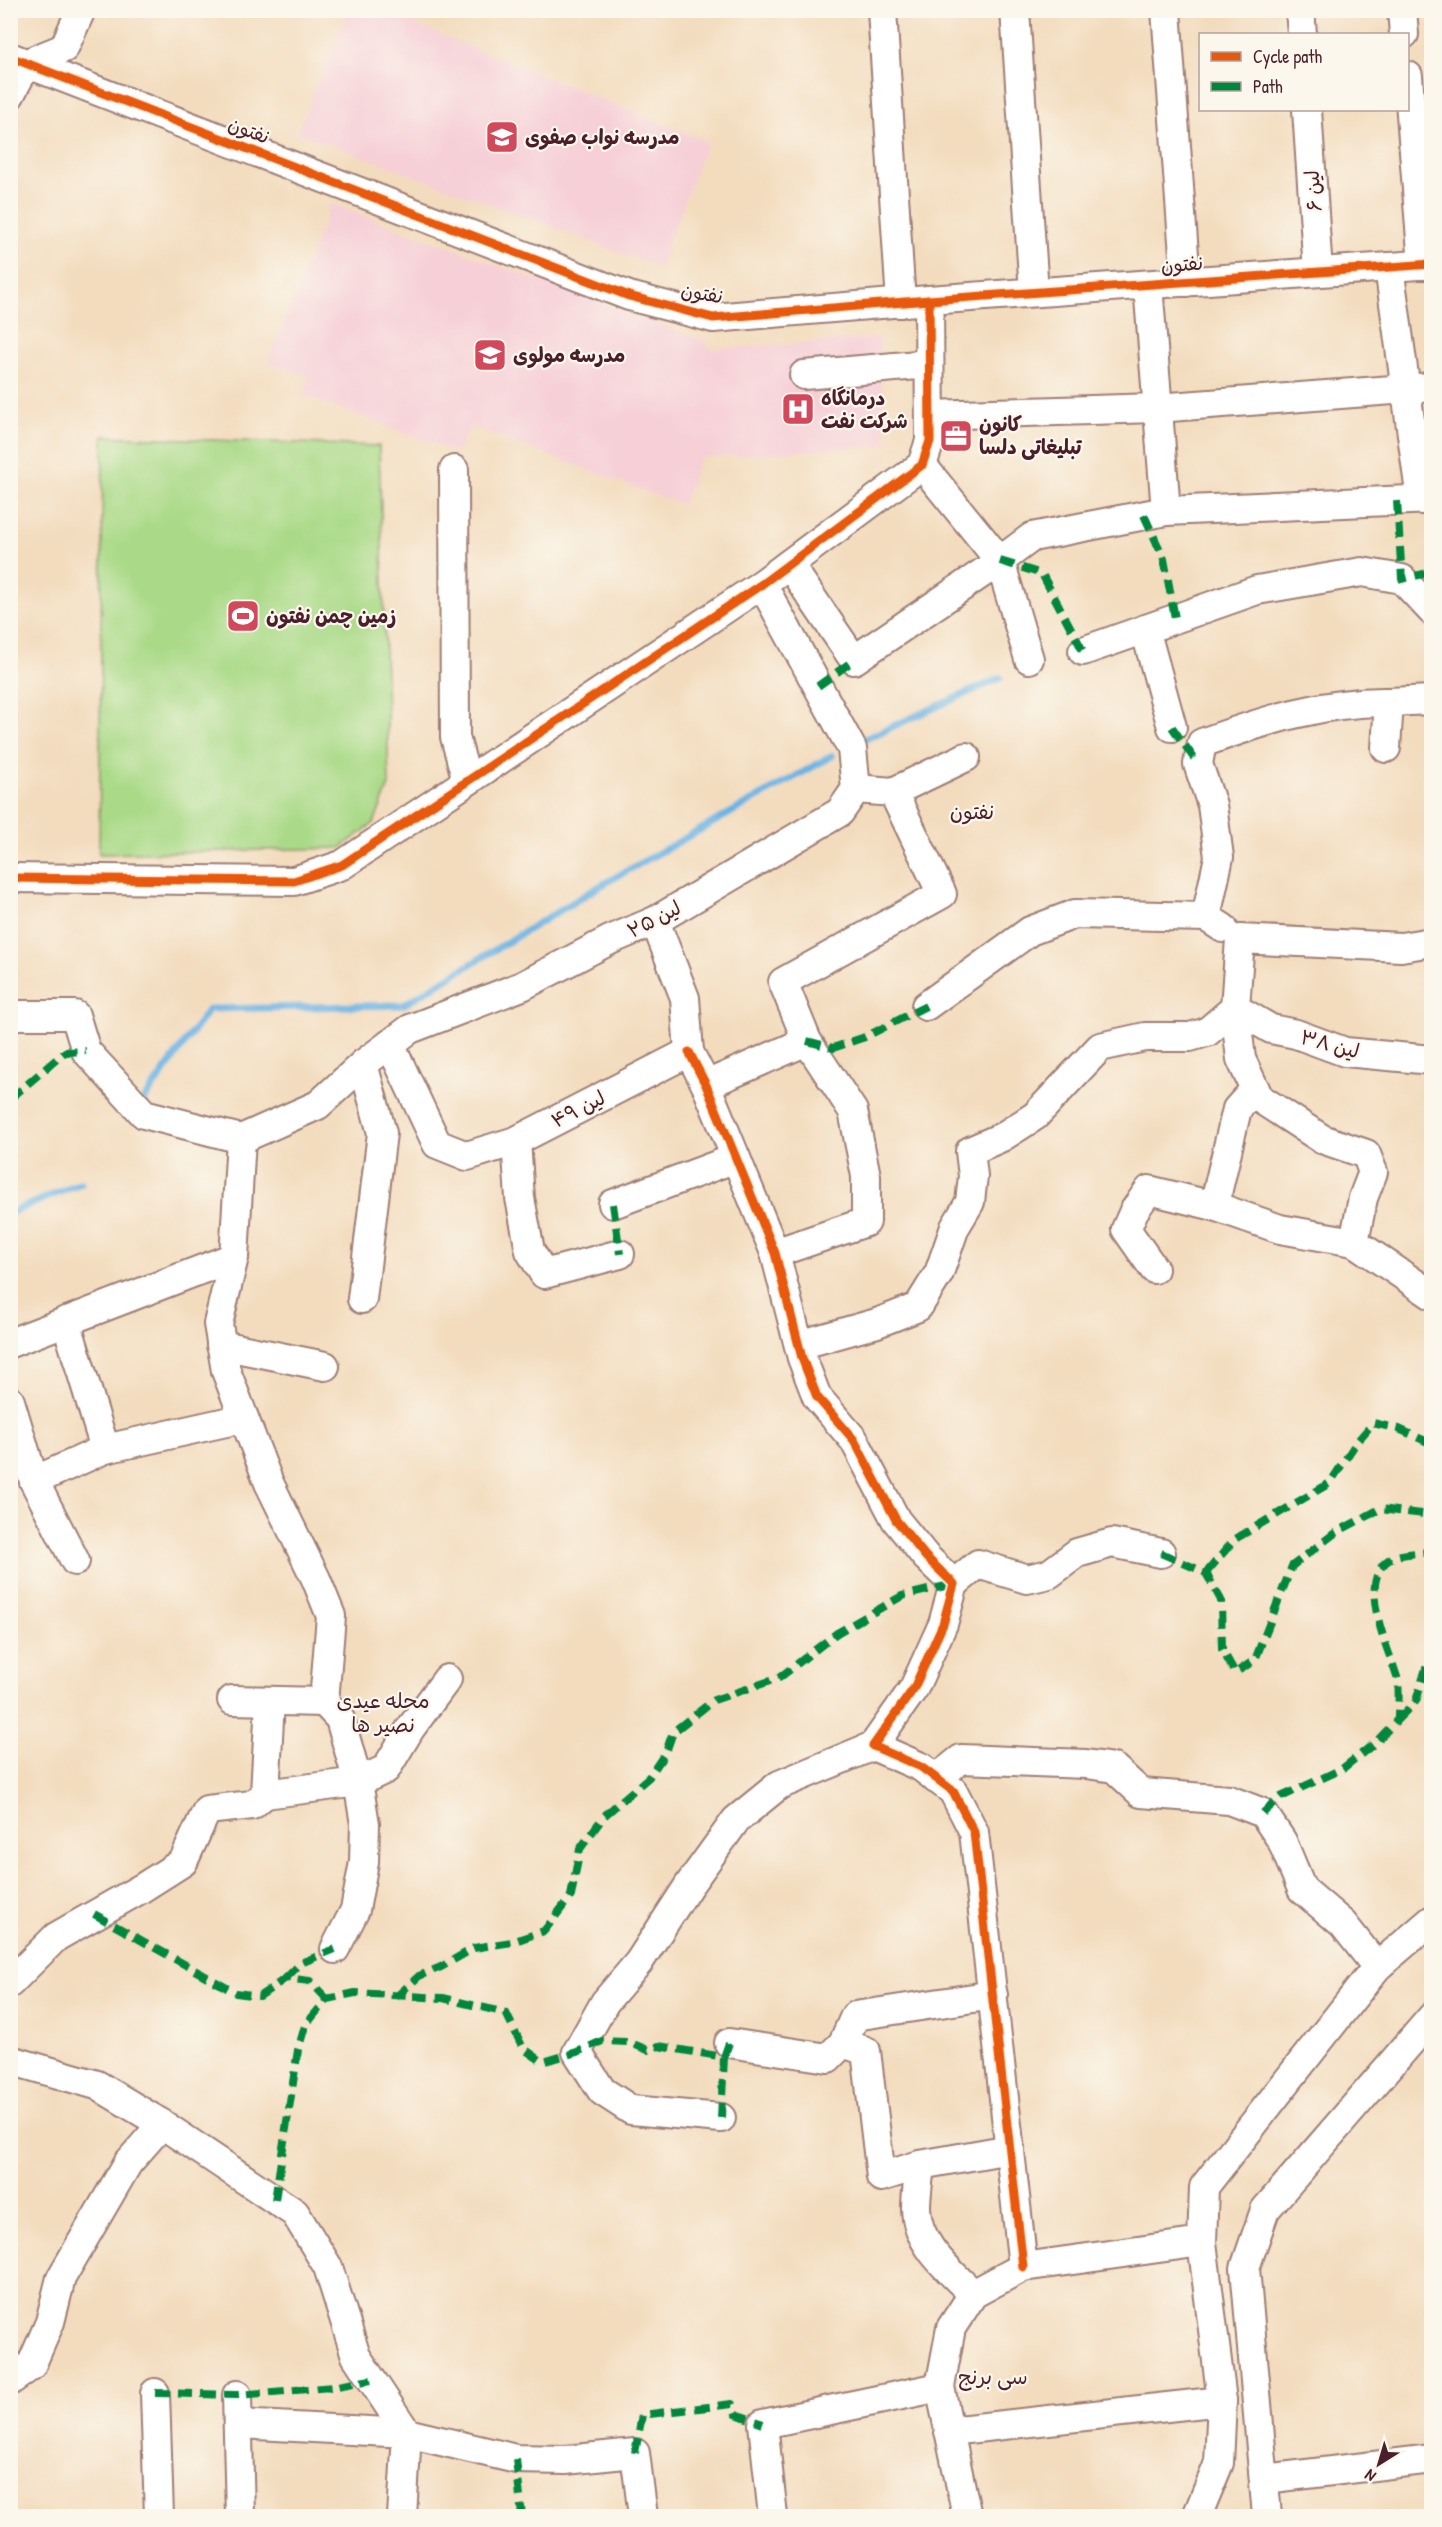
<svg xmlns="http://www.w3.org/2000/svg" width="1442" height="2527" viewBox="0 0 1442 2527" font-family="'Patrick Hand','Playpen Sans Arabic',sans-serif">
  <style>
    .built { fill: #f6cfd7 }
    .green { fill: #aada88; stroke: #7a7c5a; stroke-width: 1.5 }
    .lines { fill: none; stroke-linecap: round; stroke-linejoin: round }
    .stream { stroke: #6cb3e3; stroke-width: 7 }
    .minor-casing { stroke: #9e7e74; stroke-width: 32 }
    .minor { stroke: #fff; stroke-width: 28 }
    .quiet { stroke: #00873e; stroke-width: 8; stroke-dasharray: 15 8; stroke-linecap: butt }
    .cycleway-casing { stroke: #fbf7ec; stroke-width: 13 }
    .cycleway { stroke: #e8590c; stroke-width: 9 }
    .labels { text-anchor: middle; stroke-width: 4.5; stroke-linejoin: round; paint-order: stroke }
    .street-label { font-size: 20px; fill: #4a1f2b; stroke: #fbf7ec }
    .poi-label { font-size: 20px; font-weight: bold; fill: #4a1f2b; stroke: #fbf7ec; text-anchor: start }
    .neighbourhood-label { font-size: 21px; fill: #4a1f2b; stroke: #fbf7ec }
  </style>
  <rect width="100%" height="100%" fill="#fbf7ec"/>
  <filter id="ink" filterUnits="userSpaceOnUse"><feTurbulence type="fractalNoise" baseFrequency=".0167" numOctaves="2"/><feDisplacementMap in="SourceGraphic" scale="12" xChannelSelector="R" yChannelSelector="G"/><feConvolveMatrix kernelMatrix="1 2 1 2 8 2 1 2 1" color-interpolation-filters="sRGB"/></filter>
  <filter id="wash" filterUnits="userSpaceOnUse"><feTurbulence type="fractalNoise" baseFrequency=".008" numOctaves="4" result="noise"/><feDisplacementMap in="SourceGraphic" scale="24" xChannelSelector="R" yChannelSelector="G"/><feGaussianBlur stdDeviation="1.35" result="paint"/><feColorMatrix in="noise" values="0 0 0 0 0 0 0 0 0 0 0 0 0 0 0 0 0 1.4 0 .05"/><feComposite in="paint" operator="in"/></filter>
  <g filter="url(#wash)">
    <rect width="100%" height="100%" fill="#f3dcbe"/>
    <g class="built">
      <polygon points="382,11 707,142 659,267 297,132 348,11"/>
      <polygon points="331,204 707,342 709,349 879,338 886,445 700,458 683,505 470,426 458,453 303,395 309,377 268,362"/>
    </g>
    <polygon class="green" points="103,436 379,446 389,785 374,823 340,848 99,854"/>
    <g class="lines">
      <g class="stream">
        <polyline points="856,743 1000,678"/>
        <polyline points="143,1101 209,1009 403,1005 607,882 832,756"/>
        <polyline points="10,1213 81,1183"/>
      </g>
    </g>
  </g>
  <g filter="url(#ink)">
    <g class="lines">
      <g class="minor-casing">
        <g id="minor">
          <polyline points="882,10 901,303"/>
          <polyline points="1015,10 1034,292"/>
          <polyline points="1166,10 1186,282"/>
          <polyline points="1300,10 1302,34"/>
          <polyline points="1402,10 1404,34"/>
          <polyline points="10,57 629,296 713,318 929,300 1432,264"/>
          <polyline points="27,63 64,48 81,10"/>
          <polyline points="1408,76 1423,265"/>
          <polyline points="10,95 27,63"/>
          <polyline points="1307,110 1318,272"/>
          <polyline points="1389,267 1421,500"/>
          <polyline points="804,375 929,364"/>
          <polyline points="930,415 1157,408 1432,387"/>
          <polyline points="922,465 1000,561 1032,537 1166,511 1148,285"/>
          <polyline points="454,470 455,737 467,781"/>
          <polyline points="1166,511 1432,499"/>
          <polyline points="789,564 854,660 1000,561 1029,659"/>
          <polyline points="1145,629 1172,727"/>
          <polyline points="1083,651 1257,590 1362,572 1402,579 1432,611"/>
          <polyline points="1386,748 1389,702 1432,700"/>
          <polyline points="893,792 966,757"/>
          <polyline points="10,878 294,881 342,865 762,584 922,465 930,441 929,300"/>
          <path d="M 1206,917 L 1219,857 L 1212,805 L 1198,764 L 1202,743 C 1263,721 1324,701 1389,702"/>
          <polyline points="926,1006 1030,931 1075,914 1206,917 1223,928"/>
          <polyline points="1235,1008 1241,1059 1259,1098 1322,1139 1366,1154 1373,1172 1363,1198 1354,1242 1432,1295"/>
          <polyline points="1235,1008 1271,1029 1296,1034 1345,1052 1432,1060"/>
          <polyline points="10,1015 75,1015 86,1051 144,1114 241,1139 234,1257 218,1324 226,1371 269,1483 316,1579 331,1616 324,1702 232,1700"/>
          <polyline points="390,1044 437,1144 467,1156 516,1141 689,1052 685,998 655,921"/>
          <polyline points="689,1052 706,1085 775,1253 802,1358 817,1397 854,1440 896,1520 926,1557 954,1584 943,1624 914,1688 873,1746 779,1785 736,1820 689,1885 639,1962 605,2002 577,2052 602,2091 631,2110 721,2118"/>
          <polyline points="706,1085 807,1041 783,982 942,894 893,792 856,789"/>
          <polyline points="241,1139 318,1105 363,1064 410,1029 522,986 610,940 655,921 840,812 856,789 852,749 762,584"/>
          <polyline points="516,1141 520,1198 530,1251 544,1274 620,1254"/>
          <polyline points="613,1204 736,1158"/>
          <polyline points="1214,1206 1237,1109 1255,1089"/>
          <polyline points="775,1253 866,1222 866,1176 853,1111 807,1041"/>
          <polyline points="1154,1269 1126,1229 1134,1211 1149,1190 1214,1206 1280,1229 1354,1242"/>
          <polyline points="362,1299 382,1133 363,1064"/>
          <polyline points="66,1321 105,1449"/>
          <polyline points="10,1343 234,1257"/>
          <polyline points="221,1345 325,1366"/>
          <polyline points="799,1345 877,1323 918,1307 939,1273 955,1227 970,1202 973,1176 970,1151 1002,1137 1035,1116 1100,1047 1145,1037 1190,1037 1207,1032 1235,1008 1240,939 1401,947 1432,942"/>
          <polyline points="10,1401 34,1481 75,1561"/>
          <polyline points="34,1481 105,1449 244,1418"/>
          <polyline points="954,1584 978,1564 1027,1579 1049,1574 1077,1553 1112,1543 1161,1553"/>
          <polyline points="270,1701 265,1794 358,1782 386,1769 410,1729 447,1679"/>
          <polyline points="324,1702 340,1719 358,1782 365,1824 364,1862 355,1910 335,1949"/>
          <polyline points="873,1746 921,1767 953,1791 974,1832 1023,2267"/>
          <polyline points="936,1779 961,1759 1086,1764 1114,1768 1141,1793 1229,1800 1263,1813 1282,1841 1302,1889 1343,1924 1377,1967"/>
          <polyline points="10,1983 56,1937 142,1888 183,1862 207,1810 252,1805 265,1794"/>
          <polyline points="729,2043 828,2058 843,2043 855,2016 993,1995"/>
          <polyline points="843,2043 866,2051 881,2177 920,2165 1010,2149"/>
          <polyline points="10,2060 97,2085 162,2124 295,2213 328,2267 356,2356 407,2433 402,2516"/>
          <path d="M 920,2165 C 919,2178 916,2193 916,2207 C 916,2244 949,2270 973,2294"/>
          <polyline points="10,2381 31,2366 50,2322 61,2278 128,2163 162,2124"/>
          <polyline points="155,2393 159,2516"/>
          <polyline points="237,2395 240,2516"/>
          <polyline points="238,2424 407,2433 516,2459 565,2460 635,2453 643,2516"/>
          <polyline points="949,2431 1222,2401"/>
          <polyline points="1265,2479 1432,2459"/>
          <polyline points="773,2516 763,2424 940,2387"/>
          <polyline points="967,2516 940,2387 951,2328 973,2294 1023,2267 1202,2242"/>
          <polyline points="1197,2516 1219,2463 1222,2401 1202,2242 1204,2187 1377,1967 1432,1920"/>
          <polyline points="1267,2516 1245,2268 1265,2210 1432,2017"/>
        </g>
      </g>
      <use href="#minor" class="minor"/>
      <g class="quiet">
        <polyline points="1397,501 1402,579 1432,572"/>
        <polyline points="1144,515 1164,559 1175,618"/>
        <polyline points="1000,561 1042,574 1083,651"/>
        <polyline points="818,686 854,660"/>
        <polyline points="1172,727 1198,764"/>
        <polyline points="807,1041 833,1048 865,1037 926,1006"/>
        <polyline points="10,1099 65,1052 86,1051"/>
        <polyline points="613,1204 620,1254"/>
        <polyline points="1161,1553 1206,1573 1221,1600 1222,1649 1235,1673 1255,1660 1292,1566 1335,1533 1380,1509 1432,1515"/>
        <polyline points="1206,1573 1235,1539 1330,1483 1356,1443 1373,1423 1399,1429 1432,1444"/>
        <polyline points="1398,1719 1416,1701 1427,1665 1432,1661"/>
        <path d="M 1263,1813 L 1281,1797 L 1342,1769 L 1375,1743 L 1398,1719 C 1398,1706 1400,1690 1397,1677 C 1388,1647 1353,1575 1394,1557 C 1405,1553 1420,1553 1432,1552"/>
        <polyline points="94,1914 236,1993 260,1996 286,1978 310,1981 327,1999"/>
        <polyline points="286,1978 301,1963 335,1949"/>
        <polyline points="396,1997 419,1976 441,1967 474,1948 512,1942 544,1931 571,1896 580,1849 604,1816 649,1777 666,1752 673,1732 714,1700 779,1678 837,1633 902,1596 954,1584"/>
        <polyline points="721,2118 724,2057"/>
        <polyline points="275,2200 298,2050 305,2026 327,1999 355,1993 443,1998 506,2013 523,2048 543,2062 577,2052 602,2041 628,2042 648,2050 658,2046 724,2057 729,2043"/>
        <polyline points="155,2393 237,2395 332,2387 371,2380"/>
        <polyline points="635,2453 642,2415 732,2404 736,2414 763,2424"/>
        <polyline points="516,2459 522,2516"/>
      </g>
      <g class="cycleway-casing">
        <g id="cycleway">
          <polyline points="10,57 629,296 713,318 929,300 1432,264"/>
          <polyline points="10,878 294,881 342,865 762,584 922,465 930,441 929,300"/>
          <polyline points="689,1052 706,1085 775,1253 802,1358 817,1397 854,1440 896,1520 926,1557 954,1584 943,1624 914,1688 873,1746 921,1767 953,1791 974,1832 1023,2267"/>
        </g>
      </g>
      <use href="#cycleway" class="cycleway"/>
    </g>
  </g>
  <defs>
    <g id="school-square" transform="scale(1.725)"><rect x="-9" y="-9" width="18" height="18" rx="4" fill="#d1495b" stroke="#fbf7ec"/><path d="M0-5L7-2L0 1L-7-2ZM-4 1L0 2.5L4 1V4Q0 6-4 4Z" fill="#fff"/></g>
    <g id="hospital-square" transform="scale(1.725)"><rect x="-9" y="-9" width="18" height="18" rx="4" fill="#d1495b" stroke="#fbf7ec"/><path d="M-5-5h3v3.5h4V-5h3V5h-3V1.5h-4V5h-3Z" fill="#fff"/></g>
    <g id="office-square" transform="scale(1.725)"><rect x="-9" y="-9" width="18" height="18" rx="4" fill="#d1495b" stroke="#fbf7ec"/><path d="M-6-3h4V-5.5h4V-3h4V5H-6ZM-1-4.5V-3h2v-1.5ZM-6 0V1H6V0Z" fill="#fff"/></g>
    <g id="stadium-square" transform="scale(1.725)"><rect x="-9" y="-9" width="18" height="18" rx="4" fill="#d1495b" stroke="#fbf7ec"/><path d="M0-5a6.5 5 0 1 0 0 10a6.5 5 0 1 0 0-10ZM-3.5-1.8h7v3.6h-7Z" fill="#fff"/></g>
  </defs>
  <g fill-rule="evenodd">
    <use href="#school-square" x="502" y="137"/>
    <use href="#school-square" x="490" y="355"/>
    <use href="#hospital-square" x="798" y="409"/>
    <use href="#office-square" x="956" y="436"/>
    <use href="#stadium-square" x="243" y="616"/>
  </g>
  <g class="labels">
    <g class="street-label">
      <text transform="translate(249 130) rotate(21)" y="7">نفتون</text>
      <text transform="translate(1313 191) rotate(-94)" y="7">لین ۶</text>
      <text transform="translate(1182 264) rotate(-4)" y="7">نفتون</text>
      <text transform="translate(702 293) rotate(10)" y="7">نفتون</text>
      <text transform="translate(654 919) rotate(-27)" y="7">لین ۲۵</text>
      <text transform="translate(1330 1044) rotate(15)" y="7">لین ۳۸</text>
      <text transform="translate(578 1109) rotate(-27)" y="7">لین ۴۹</text>
    </g>
    <g class="poi-label">
      <text x="525" y="144">مدرسه نواب صفوی</text>
      <text x="513" y="362">مدرسه مولوی</text>
      <text x="821" y="405">درمانگاه<tspan x="821" dy="23">شرکت نفت</tspan></text>
      <text x="979" y="431">کانون<tspan x="979" dy="23">تبلیغاتی دلسا</tspan></text>
      <text x="266" y="623">زمین چمن نفتون</text>
    </g>
    <g class="neighbourhood-label">
      <text x="972" y="819">نفتون</text>
      <text x="383" y="1708">محله عیدی<tspan x="383" dy="24">نصیر ها</tspan></text>
      <text x="993" y="2384">سی برنج</text>
    </g>
  </g>
  <rect width="1442" height="2527" fill="none" stroke="#fbf7ec" stroke-width="36"/>
  <rect x="1199" y="33" width="210" height="78" fill="#fbf7ec" stroke="#b4a19f" stroke-width="1.5"/>
  <rect x="1211" y="52" width="30" height="9" fill="#e8590c" stroke="#b4a19f" stroke-width="1.5"/>
  <text x="1253" y="63" font-size="18" fill="#4a1f2b">Cycle path</text>
  <rect x="1211" y="82" width="30" height="9" fill="#00873e" stroke="#b4a19f" stroke-width="1.5"/>
  <text x="1253" y="93" font-size="18" fill="#4a1f2b">Path</text>
  <g transform="translate(1379 2464) rotate(217)" stroke="#fbf7ec" stroke-width="4.5" paint-order="stroke">
  <path d="M0-4.5L10 22L0 15L-10 22Z" fill="#4a1f2b"/>
  <text y="-9" font-size="16" font-weight="bold" text-anchor="middle" fill="#4a1f2b">N</text>
  </g>
</svg>
